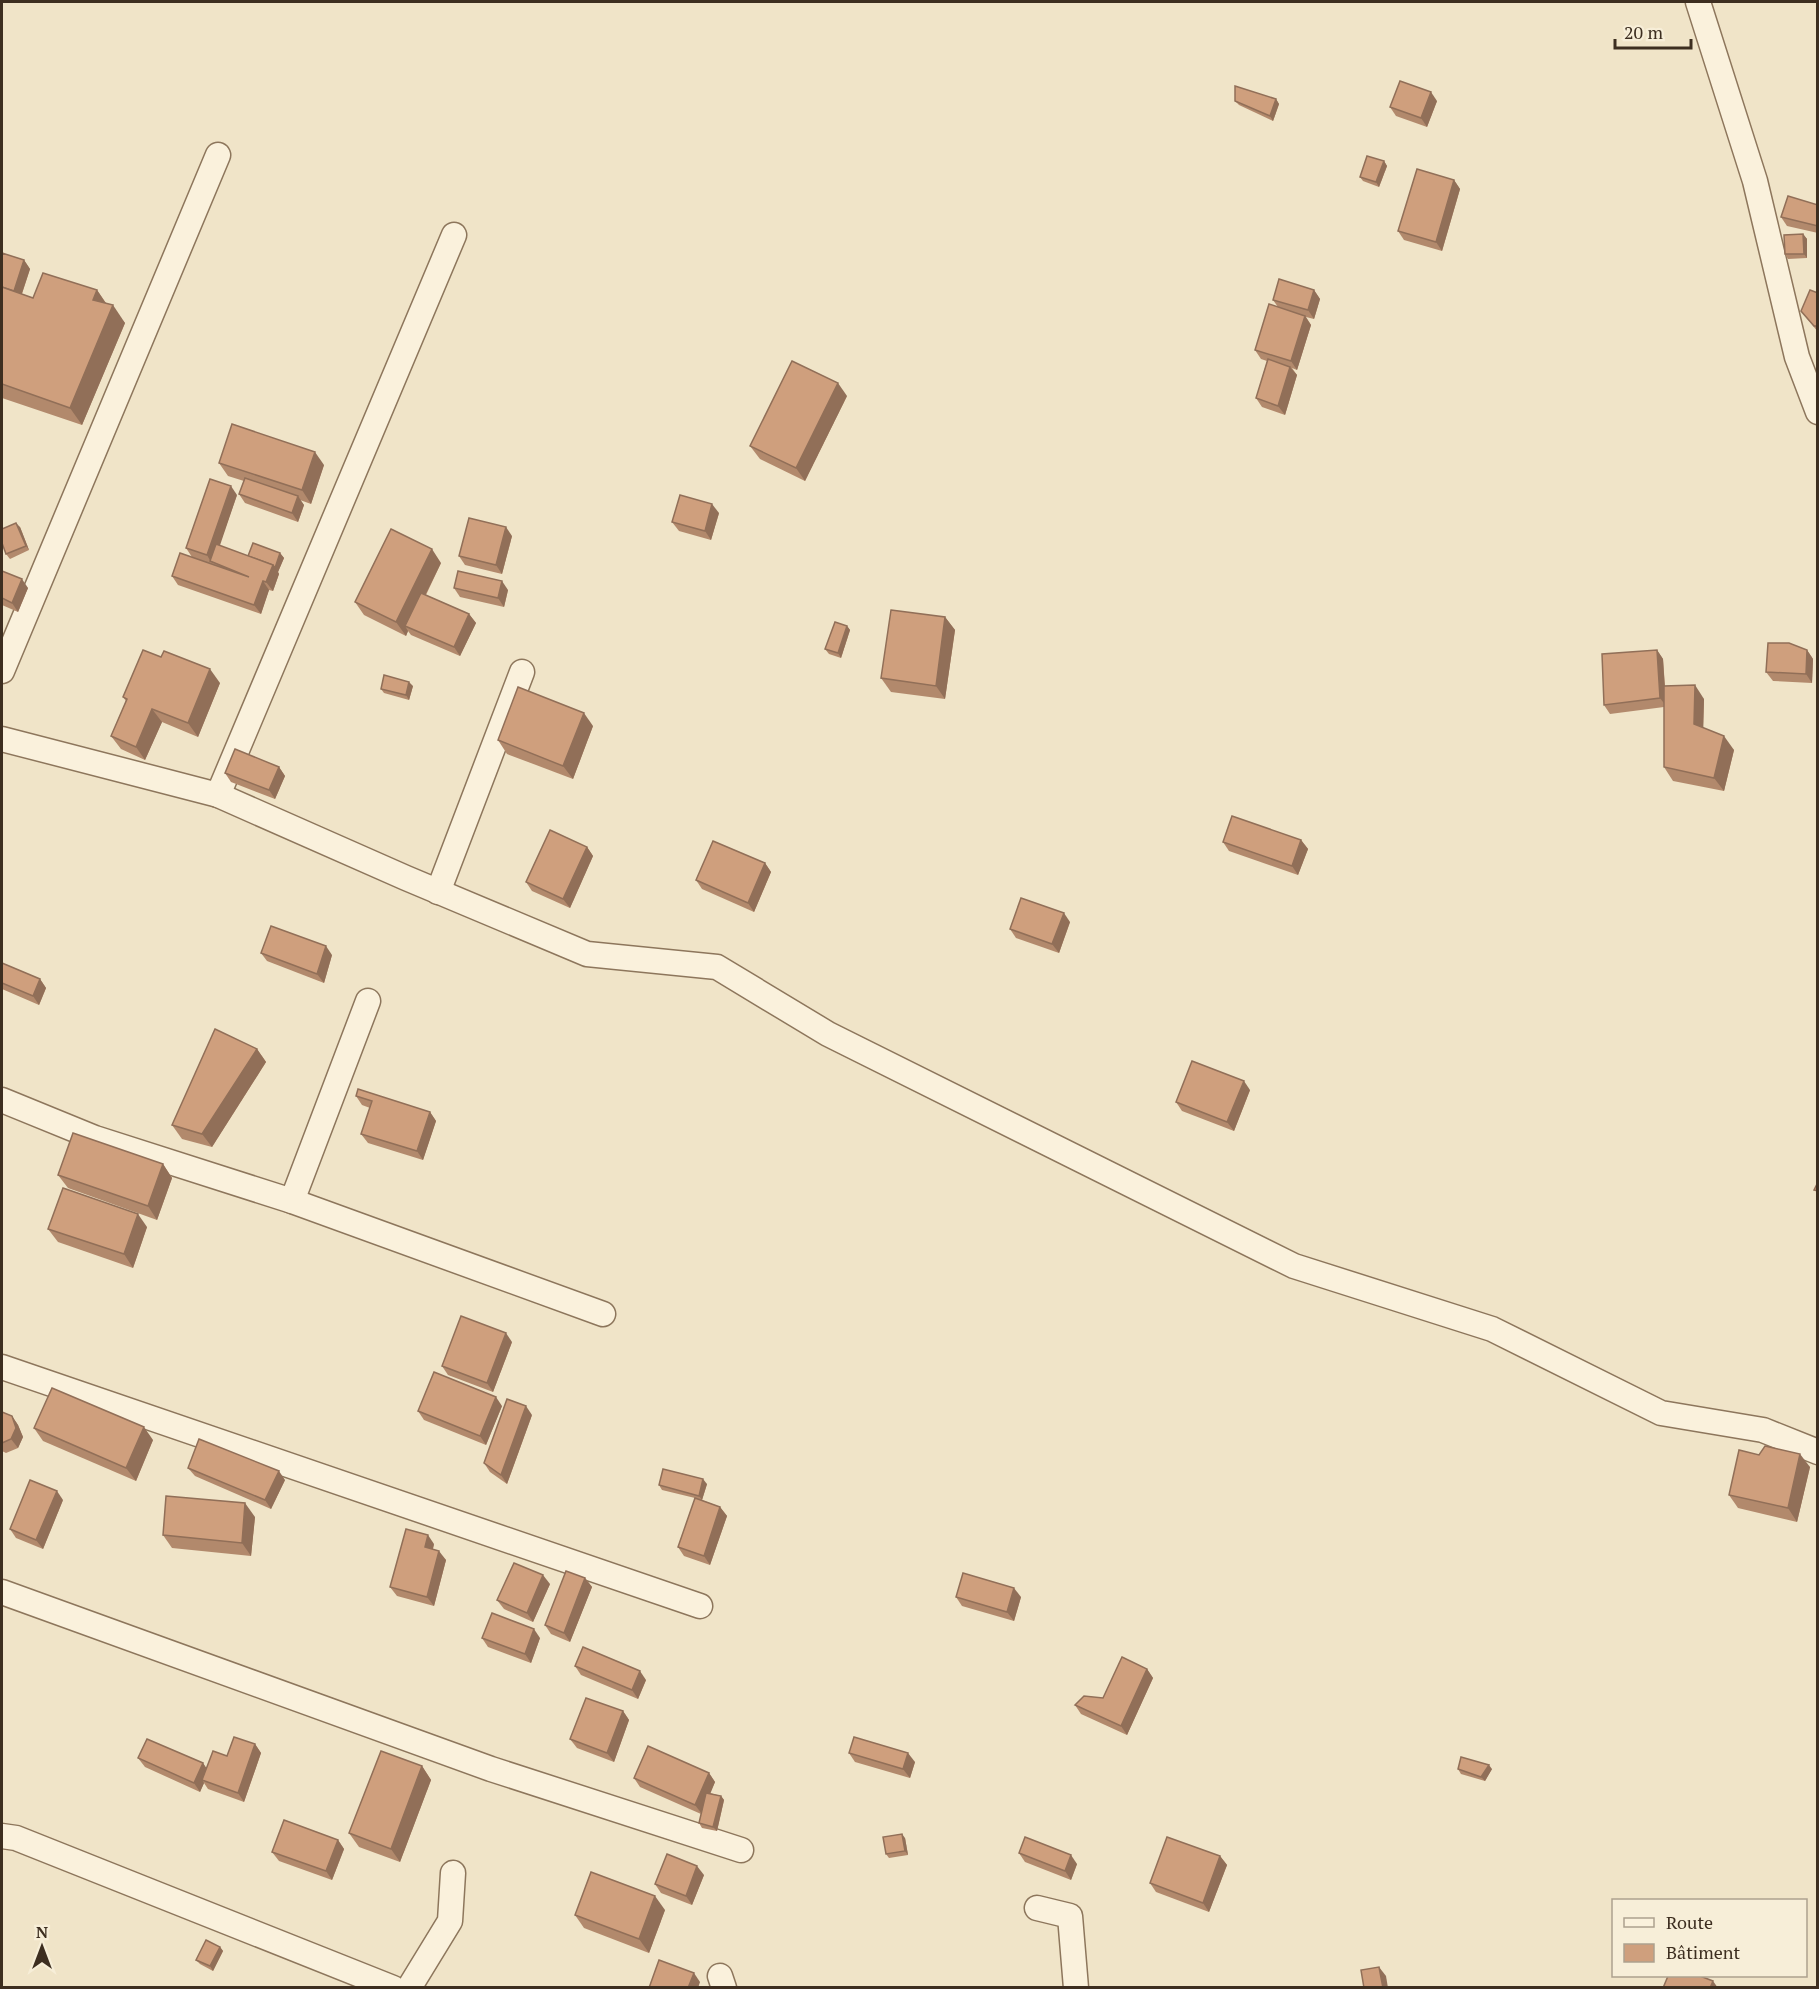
<svg xmlns="http://www.w3.org/2000/svg" width="1819" height="1989" viewBox="0 0 1819 1989" font-family="'PT Serif',serif">
  <style>
    .lines { fill: none; stroke-linecap: round; stroke-linejoin: round }
    .minor-casing { stroke: #8d765c; stroke-width: 27 }
    .minor { stroke: #faf1dc; stroke-width: 24 }
    .wall { fill: #b2896c }
    .shaded-wall { fill: #916f58 }
    .building { fill: #cf9f7d; stroke: #916f58; stroke-width: 1.5 }
  </style>
  <rect width="100%" height="100%" fill="#f0e4c8"/>
  <g class="lines">
    <g class="minor-casing">
      <g id="minor">
        <polyline points="1698,2 1755,181 1797,357 1818,412"/>
        <polyline points="2,671 218,155"/>
        <polyline points="2,739 218,795 406,878 587,954 717,967 828,1034 1294,1266 1492,1329 1661,1413 1763,1430 1818,1452"/>
        <polyline points="218,795 454,235"/>
        <polyline points="438,892 522,672"/>
        <polyline points="2,1100 95,1138 292,1201 603,1314"/>
        <polyline points="292,1201 368,1001"/>
        <polyline points="2,1367 700,1606"/>
        <polyline points="2,1592 491,1769 741,1850"/>
        <polyline points="2,1836 16,1838 393,1988"/>
        <polyline points="1037,1908 1070,1916 1076,1988"/>
        <polyline points="720,1976 724,1988"/>
        <polyline points="409,1988 450,1921 453,1873"/>
      </g>
    </g>
    <use href="#minor" class="minor"/>
  </g>
  <g class="wall">
    <polygon points="1276,99 1279,104 1273,121 1239,105 1235,101"/>
    <polygon points="1437,101 1427,127 1396,116 1390,107"/>
    <polygon points="1384,161 1387,166 1379,187 1363,181 1360,177"/>
    <polygon points="1454,180 1460,189 1442,251 1404,240 1398,231"/>
    <polygon points="1818,205 1818,233 1787,226 1781,217"/>
    <polygon points="1803,234 1807,239 1807,258 1788,259 1785,254"/>
    <polygon points="2,253 24,260 30,269 22,294 33,298 97,290 106,303 125,323 82,425 2,398"/>
    <polygon points="1314,290 1320,299 1314,319 1306,317 1311,325 1297,370 1292,368 1297,375 1285,415 1262,407 1256,398 1267,361 1261,359 1255,350 1278,307 1273,300"/>
    <polygon points="1818,293 1818,332 1801,311"/>
    <polygon points="847,396 805,481 760,459 750,446"/>
    <polygon points="219,463 324,465 311,504 300,500 304,505 298,522 245,503 239,494 244,481 228,476"/>
    <polygon points="237,495 219,546 248,556 280,553 284,558 278,572 279,574 273,591 269,590 261,614 178,585 172,576 192,557 186,548"/>
    <polygon points="719,513 711,540 679,531 672,522"/>
    <polygon points="20,527 29,550 10,559 6,554"/>
    <polygon points="512,536 502,574 465,565 459,556"/>
    <polygon points="441,563 426,595 469,614 476,623 460,656 411,635 408,631 406,636 364,615 355,602"/>
    <polygon points="2,571 28,588 18,612 2,605"/>
    <polygon points="454,588 508,590 504,607 460,597"/>
    <polygon points="945,617 955,630 945,699 891,692 881,678"/>
    <polygon points="847,626 850,630 841,658 829,654 825,649"/>
    <polygon points="1657,650 1663,659 1665,686 1704,699 1703,728 1734,750 1724,791 1673,781 1664,767 1664,707 1610,714 1604,705"/>
    <polygon points="1807,650 1813,659 1812,683 1773,681 1766,672"/>
    <polygon points="220,683 198,737 162,722 145,760 121,749 111,736 126,701 123,697"/>
    <polygon points="413,686 409,700 384,693 381,689"/>
    <polygon points="593,726 573,779 507,754 498,740"/>
    <polygon points="279,767 285,776 275,799 231,782 225,773"/>
    <polygon points="1301,840 1308,849 1298,875 1229,851 1223,842"/>
    <polygon points="587,847 593,856 570,908 532,891 526,882"/>
    <polygon points="765,863 771,872 754,912 702,889 696,880"/>
    <polygon points="1070,922 1059,953 1016,938 1010,929"/>
    <polygon points="261,953 332,955 324,983 267,961"/>
    <polygon points="2,963 40,979 46,988 39,1005 2,989"/>
    <polygon points="257,1049 266,1062 212,1147 182,1139 172,1125"/>
    <polygon points="1250,1090 1234,1131 1182,1111 1176,1102"/>
    <polygon points="356,1096 430,1112 436,1121 423,1160 368,1143 361,1134 370,1108 362,1105"/>
    <polygon points="163,1164 172,1178 157,1220 68,1188 58,1175"/>
    <polygon points="147,1227 133,1268 58,1242 48,1229"/>
    <polygon points="512,1342 493,1392 448,1375 442,1366"/>
    <polygon points="502,1406 486,1445 424,1420 418,1411"/>
    <polygon points="2,1412 12,1416 18,1425 23,1437 18,1448 6,1453 2,1451"/>
    <polygon points="532,1415 507,1484 490,1472 484,1463"/>
    <polygon points="34,1428 153,1440 136,1481 43,1441"/>
    <polygon points="1759,1455 1810,1467 1797,1522 1738,1508 1729,1495"/>
    <polygon points="188,1468 285,1480 271,1509 195,1476"/>
    <polygon points="707,1484 702,1500 720,1507 727,1516 710,1565 684,1556 678,1547 695,1498 662,1490 659,1485"/>
    <polygon points="63,1500 43,1549 16,1538 10,1529"/>
    <polygon points="255,1517 251,1556 172,1548 163,1535"/>
    <polygon points="434,1544 433,1549 446,1560 434,1606 397,1596 390,1587"/>
    <polygon points="585,1578 592,1587 570,1642 551,1634 545,1625"/>
    <polygon points="550,1584 533,1622 504,1609 497,1600"/>
    <polygon points="956,1597 1021,1597 1014,1621 962,1606"/>
    <polygon points="482,1638 540,1638 531,1663 488,1647"/>
    <polygon points="575,1666 646,1680 638,1699 581,1675"/>
    <polygon points="1147,1669 1153,1678 1127,1735 1081,1714 1075,1705 1103,1698"/>
    <polygon points="623,1711 629,1720 614,1762 577,1748 570,1739"/>
    <polygon points="255,1744 261,1753 244,1802 208,1789 204,1783 200,1792 145,1767 138,1758 203,1763 206,1768 227,1756"/>
    <polygon points="849,1753 915,1762 910,1778 855,1762"/>
    <polygon points="422,1766 431,1780 400,1862 359,1847 349,1833"/>
    <polygon points="1458,1769 1492,1769 1485,1781 1461,1774"/>
    <polygon points="709,1773 715,1782 710,1793 721,1796 724,1800 717,1831 702,1828 699,1823 701,1814 640,1787 634,1778"/>
    <polygon points="905,1838 908,1855 889,1858 886,1854"/>
    <polygon points="338,1840 344,1849 332,1880 279,1861 272,1852"/>
    <polygon points="1019,1853 1077,1864 1071,1880 1025,1862"/>
    <polygon points="1220,1856 1227,1865 1209,1912 1156,1892 1150,1883"/>
    <polygon points="704,1875 692,1905 661,1893 655,1884"/>
    <polygon points="665,1910 649,1953 584,1928 575,1915"/>
    <polygon points="220,1947 223,1951 213,1971 200,1964 196,1960"/>
  </g>
  <g class="shaded-wall">
    <polygon points="1431,92 1437,101 1427,127 1421,118"/>
    <polygon points="1276,99 1279,104 1273,121 1270,116"/>
    <polygon points="1384,161 1387,166 1379,187 1376,182"/>
    <polygon points="1454,180 1460,189 1442,251 1436,242"/>
    <polygon points="1803,234 1807,239 1807,258 1804,254"/>
    <polygon points="24,260 30,269 19,302 13,293"/>
    <polygon points="97,290 109,308 93,300"/>
    <polygon points="1314,290 1320,299 1314,319 1308,310"/>
    <polygon points="113,305 125,323 82,425 70,408"/>
    <polygon points="1305,316 1311,325 1297,370 1291,361"/>
    <polygon points="1290,367 1297,375 1285,415 1278,406"/>
    <polygon points="838,383 847,396 805,481 796,468"/>
    <polygon points="315,452 324,465 311,504 302,490"/>
    <polygon points="231,486 237,495 214,563 211,562 207,555"/>
    <polygon points="298,496 304,505 298,522 292,513"/>
    <polygon points="712,504 719,513 711,540 705,531"/>
    <polygon points="16,523 20,527 29,550 26,546"/>
    <polygon points="506,527 512,536 502,574 496,565"/>
    <polygon points="432,549 441,563 409,628 405,626 408,631 406,636 396,622"/>
    <polygon points="280,553 284,558 278,572 279,574 273,591 266,582 273,565"/>
    <polygon points="22,579 28,588 18,612 12,603"/>
    <polygon points="263,581 269,590 261,614 254,605"/>
    <polygon points="502,581 508,590 504,607 498,598"/>
    <polygon points="469,614 476,623 460,656 454,647"/>
    <polygon points="945,617 955,630 945,699 936,686"/>
    <polygon points="847,626 850,630 841,658 838,653"/>
    <polygon points="1657,650 1663,659 1666,706 1660,698"/>
    <polygon points="1807,650 1813,659 1812,683 1806,674"/>
    <polygon points="210,669 220,683 198,737 188,723"/>
    <polygon points="409,682 413,686 409,700 406,695"/>
    <polygon points="1695,685 1704,699 1703,738 1694,724"/>
    <polygon points="152,709 162,722 145,760 136,747"/>
    <polygon points="584,713 593,726 573,779 563,766"/>
    <polygon points="1724,736 1734,750 1724,791 1714,778"/>
    <polygon points="279,767 285,776 275,799 269,790"/>
    <polygon points="1301,840 1308,849 1298,875 1292,866"/>
    <polygon points="587,847 593,856 570,908 563,899"/>
    <polygon points="765,863 771,872 754,912 748,903"/>
    <polygon points="1064,913 1070,922 1059,953 1052,944"/>
    <polygon points="326,946 332,955 324,983 317,974"/>
    <polygon points="40,979 46,988 39,1005 33,996"/>
    <polygon points="257,1049 266,1062 212,1147 202,1134"/>
    <polygon points="1244,1081 1250,1090 1234,1131 1227,1122"/>
    <polygon points="430,1112 436,1121 423,1160 417,1151"/>
    <polygon points="163,1164 172,1178 157,1220 148,1206"/>
    <polygon points="138,1214 147,1227 133,1268 124,1254"/>
    <polygon points="506,1333 512,1342 493,1392 487,1383"/>
    <polygon points="496,1397 502,1406 486,1445 480,1436"/>
    <polygon points="526,1406 532,1415 507,1484 501,1475"/>
    <polygon points="12,1416 18,1425 23,1437 18,1448 11,1439"/>
    <polygon points="144,1427 153,1440 136,1481 126,1468"/>
    <polygon points="1800,1454 1810,1467 1797,1522 1788,1508"/>
    <polygon points="279,1471 285,1480 271,1509 265,1500"/>
    <polygon points="703,1479 707,1484 702,1500 699,1496"/>
    <polygon points="57,1491 63,1500 43,1549 36,1540"/>
    <polygon points="245,1503 255,1517 251,1556 242,1543"/>
    <polygon points="720,1507 727,1516 710,1565 704,1556"/>
    <polygon points="428,1535 434,1544 431,1556 425,1547"/>
    <polygon points="439,1551 446,1560 434,1606 427,1597"/>
    <polygon points="543,1575 550,1584 533,1622 527,1613"/>
    <polygon points="585,1578 592,1587 570,1642 564,1633"/>
    <polygon points="1014,1588 1021,1597 1014,1621 1007,1612"/>
    <polygon points="534,1629 540,1638 531,1663 525,1654"/>
    <polygon points="1147,1669 1153,1678 1127,1735 1121,1726"/>
    <polygon points="640,1671 646,1680 638,1699 632,1690"/>
    <polygon points="623,1711 629,1720 614,1762 607,1753"/>
    <polygon points="255,1744 261,1753 244,1802 238,1793"/>
    <polygon points="908,1753 915,1762 910,1778 903,1769"/>
    <polygon points="203,1763 209,1772 202,1780 204,1783 200,1792 194,1783"/>
    <polygon points="1489,1765 1492,1769 1485,1781 1481,1777"/>
    <polygon points="422,1766 431,1780 400,1862 391,1849"/>
    <polygon points="709,1773 715,1782 702,1814 695,1805"/>
    <polygon points="721,1796 724,1800 717,1831 713,1827"/>
    <polygon points="902,1834 905,1838 908,1855 905,1851"/>
    <polygon points="338,1840 344,1849 332,1880 326,1871"/>
    <polygon points="1071,1855 1077,1864 1071,1880 1065,1871"/>
    <polygon points="1220,1856 1227,1865 1209,1912 1203,1903"/>
    <polygon points="697,1866 704,1875 692,1905 686,1896"/>
    <polygon points="655,1896 665,1910 649,1953 639,1939"/>
    <polygon points="220,1947 223,1951 213,1971 210,1966"/>
    <polygon points="1379,1967 1386,1976 1388,1988 1383,1988"/>
    <polygon points="694,1973 700,1982 698,1988 688,1988"/>
    <polygon points="1713,1981 1718,1988 1710,1988"/>
  </g>
  <g class="building">
    <polygon points="1400,81 1431,92 1421,118 1390,107"/>
    <polygon points="1235,86 1276,99 1270,116 1235,101"/>
    <polygon points="1367,156 1384,161 1376,182 1360,177"/>
    <polygon points="1417,169 1454,180 1436,242 1398,231"/>
    <polygon points="1788,196 1818,205 1818,226 1781,217"/>
    <polygon points="1803,234 1804,254 1785,254 1784,235"/>
    <polygon points="2,253 24,260 14,291 2,287"/>
    <polygon points="43,273 97,290 93,300 113,305 70,408 2,384 2,287 33,298"/>
    <polygon points="1279,279 1314,290 1308,310 1273,300"/>
    <polygon points="1810,290 1818,293 1818,326 1814,326 1801,311"/>
    <polygon points="1269,304 1305,316 1291,361 1255,350"/>
    <polygon points="1268,359 1290,367 1278,406 1256,398"/>
    <polygon points="792,361 838,383 796,468 750,446"/>
    <polygon points="232,424 315,452 302,490 219,463"/>
    <polygon points="245,478 298,496 292,513 239,494"/>
    <polygon points="210,479 231,486 207,555 186,548"/>
    <polygon points="680,495 712,504 705,531 672,522"/>
    <polygon points="469,518 506,527 496,565 459,556"/>
    <polygon points="16,523 26,546 6,554 2,543 2,529"/>
    <polygon points="391,529 432,549 396,622 355,602"/>
    <polygon points="253,543 280,553 275,568 273,565 248,556"/>
    <polygon points="216,544 273,565 266,582 263,581 254,605 172,576 180,553 249,577 210,561"/>
    <polygon points="2,571 22,579 12,603 2,598"/>
    <polygon points="458,571 502,581 498,598 454,588"/>
    <polygon points="421,593 469,614 454,647 405,626"/>
    <polygon points="891,610 945,617 936,686 881,678"/>
    <polygon points="835,622 847,626 838,653 825,649"/>
    <polygon points="1768,643 1789,643 1807,650 1806,674 1766,672"/>
    <polygon points="143,650 161,657 164,651 210,669 188,723 152,709 136,747 111,736 127,699 123,697"/>
    <polygon points="1657,650 1660,698 1604,705 1602,654"/>
    <polygon points="384,675 409,682 406,695 381,689"/>
    <polygon points="1695,685 1694,724 1724,736 1714,778 1664,767 1664,686"/>
    <polygon points="518,687 584,713 563,766 498,740"/>
    <polygon points="235,749 279,767 269,790 225,773"/>
    <polygon points="1232,816 1301,840 1292,866 1223,842"/>
    <polygon points="550,830 587,847 563,899 526,882"/>
    <polygon points="713,841 765,863 748,903 696,880"/>
    <polygon points="1021,898 1064,913 1052,944 1010,929"/>
    <polygon points="271,926 326,946 317,974 261,953"/>
    <polygon points="2,963 40,979 33,996 2,983"/>
    <polygon points="215,1029 257,1049 202,1134 172,1125"/>
    <polygon points="1192,1061 1244,1081 1227,1122 1176,1102"/>
    <polygon points="358,1089 430,1112 417,1151 361,1134 372,1101 356,1096"/>
    <polygon points="73,1133 163,1164 148,1206 58,1175"/>
    <polygon points="1818,1182 1818,1191 1814,1190"/>
    <polygon points="63,1188 138,1214 124,1254 48,1229"/>
    <polygon points="461,1316 506,1333 487,1383 442,1366"/>
    <polygon points="434,1372 496,1397 480,1436 418,1411"/>
    <polygon points="52,1388 144,1427 126,1468 34,1428"/>
    <polygon points="507,1399 526,1406 501,1475 484,1463"/>
    <polygon points="2,1412 12,1416 16,1428 11,1439 2,1443"/>
    <polygon points="199,1439 279,1471 265,1500 188,1468"/>
    <polygon points="1765,1446 1800,1454 1788,1508 1729,1495 1739,1450 1759,1455"/>
    <polygon points="663,1469 703,1479 699,1496 659,1485"/>
    <polygon points="30,1480 57,1491 36,1540 10,1529"/>
    <polygon points="166,1496 245,1503 242,1543 163,1535"/>
    <polygon points="695,1498 720,1507 704,1556 678,1547"/>
    <polygon points="406,1529 428,1535 425,1547 439,1551 427,1597 390,1587"/>
    <polygon points="514,1563 543,1575 527,1613 497,1600"/>
    <polygon points="566,1571 585,1578 564,1633 545,1625"/>
    <polygon points="963,1573 1014,1588 1007,1612 956,1597"/>
    <polygon points="492,1613 534,1629 525,1654 482,1638"/>
    <polygon points="583,1647 640,1671 632,1690 575,1666"/>
    <polygon points="1122,1657 1147,1669 1121,1726 1075,1705 1084,1696 1103,1698"/>
    <polygon points="586,1698 623,1711 607,1753 570,1739"/>
    <polygon points="234,1737 255,1744 238,1793 202,1780 213,1751 227,1756"/>
    <polygon points="854,1737 908,1753 903,1769 849,1753"/>
    <polygon points="147,1739 203,1763 194,1783 138,1758"/>
    <polygon points="648,1746 709,1773 695,1805 634,1778"/>
    <polygon points="381,1751 422,1766 391,1849 349,1833"/>
    <polygon points="1461,1757 1489,1765 1481,1777 1458,1769"/>
    <polygon points="706,1793 721,1796 713,1827 699,1823"/>
    <polygon points="284,1820 338,1840 326,1871 272,1852"/>
    <polygon points="902,1834 905,1851 886,1854 883,1837"/>
    <polygon points="1025,1837 1071,1855 1065,1871 1019,1853"/>
    <polygon points="1167,1837 1220,1856 1203,1903 1150,1883"/>
    <polygon points="667,1854 697,1866 686,1896 655,1884"/>
    <polygon points="591,1872 655,1896 639,1939 575,1915"/>
    <polygon points="206,1940 220,1947 210,1966 196,1960"/>
    <polygon points="659,1960 694,1973 688,1988 649,1988"/>
    <polygon points="1379,1967 1383,1988 1364,1988 1361,1970"/>
    <polygon points="1668,1976 1700,1976 1713,1981 1710,1988 1663,1988"/>
  </g>
  <rect width="1819" height="1989" fill="none" stroke="#3d2e20" stroke-width="6"/>
  <rect x="1612" y="1899" width="195" height="78" fill="#f7eed8" stroke="#ada18e" stroke-width="1.5"/>
  <rect x="1624" y="1918" width="30" height="9" fill="#faf1dc" stroke="#ada18e" stroke-width="1.5"/>
  <text x="1666" y="1929" font-size="18" fill="#3d2e20">Route</text>
  <rect x="1624" y="1944" width="30" height="18" fill="#cf9f7d" stroke="#ada18e" stroke-width="1.5"/>
  <text x="1666" y="1959" font-size="18" fill="#3d2e20">Bâtiment</text>
  <g transform="translate(42 1947)" stroke="#f7eed8" stroke-width="4.5" paint-order="stroke">
  <path d="M0-4.5L10 22L0 15L-10 22Z" fill="#3d2e20"/>
  <text y="-9" font-size="16" font-weight="bold" text-anchor="middle" fill="#3d2e20">N</text>
  </g>
  <path d="M1615 39v9h76v-9" fill="none" stroke="#3d2e20" stroke-width="3"/>
  <text x="1624" y="39" font-size="18" fill="#3d2e20" stroke="#f7eed8" stroke-width="4.5" paint-order="stroke">20 m</text>
</svg>
